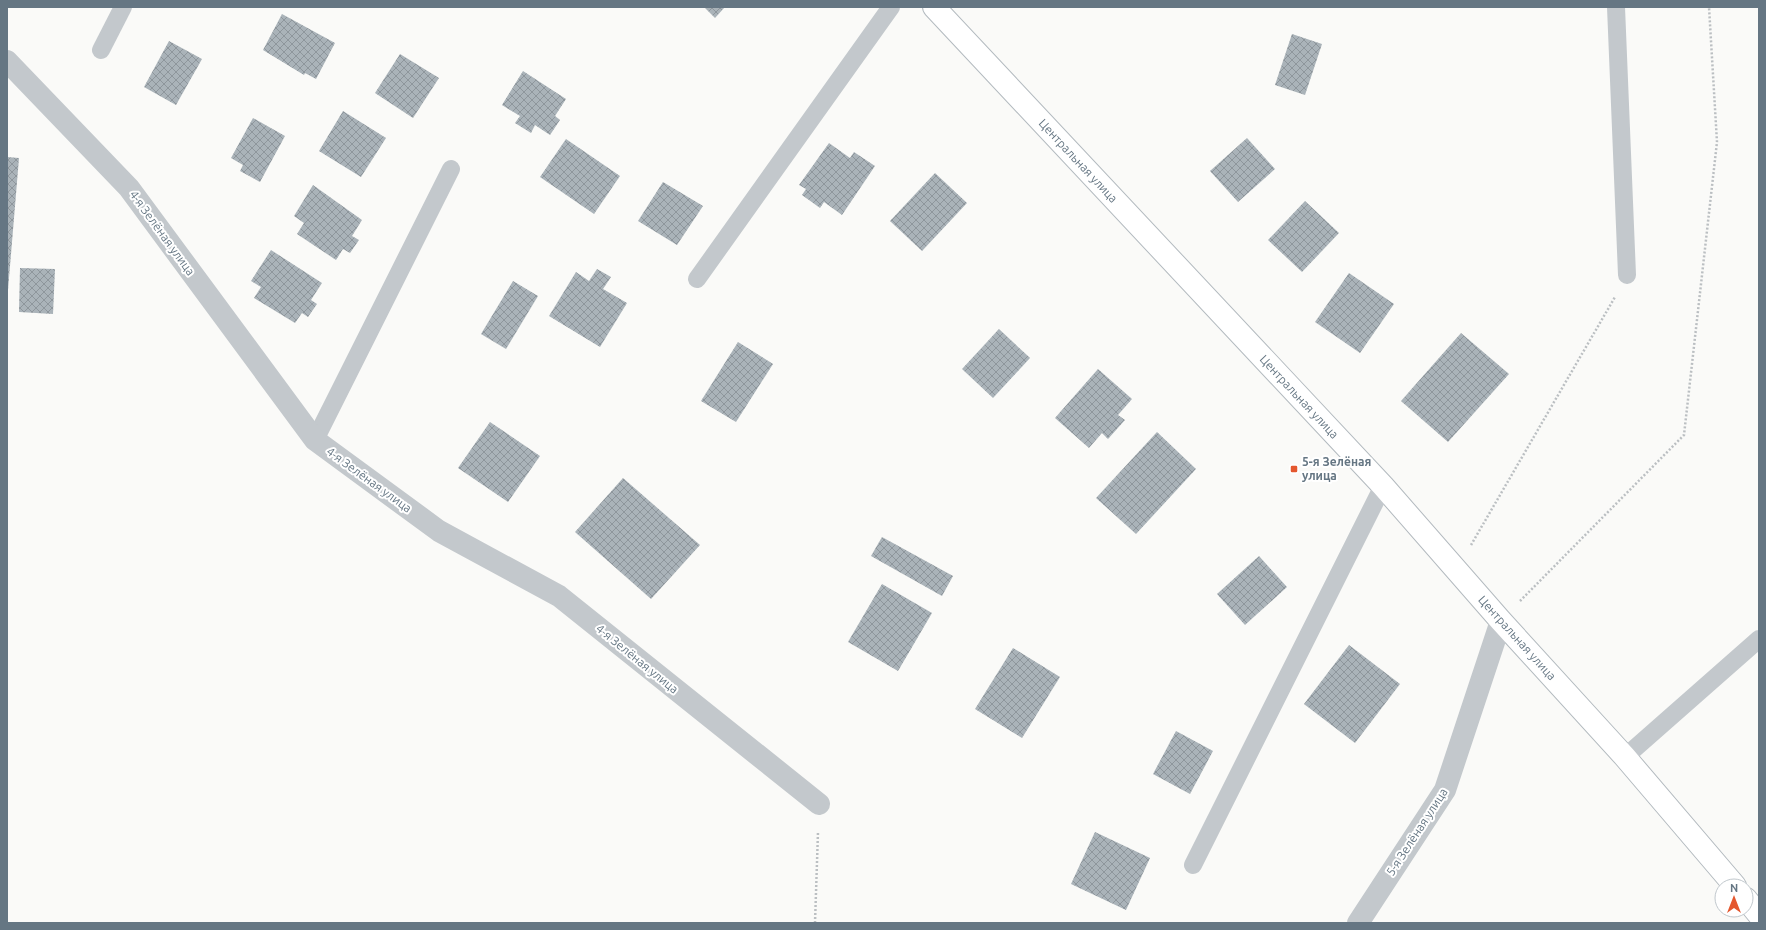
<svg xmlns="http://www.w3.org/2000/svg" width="1766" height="930" viewBox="0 0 1766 930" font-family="Ubuntu,sans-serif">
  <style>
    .building { fill: url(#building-cross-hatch) }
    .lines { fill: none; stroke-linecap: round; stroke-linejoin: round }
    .secondary-casing { stroke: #b3babf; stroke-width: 24 }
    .path { stroke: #bbbfc2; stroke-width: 2.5; stroke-dasharray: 2 2; stroke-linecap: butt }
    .lane { stroke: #c3c8cc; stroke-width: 18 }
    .street { stroke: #c3c8cc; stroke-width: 22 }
    .secondary { stroke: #fff; stroke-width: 22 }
    .poi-dot { fill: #e4572e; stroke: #fff; stroke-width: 1.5 }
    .labels { text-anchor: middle; stroke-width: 4; stroke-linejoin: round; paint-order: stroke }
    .street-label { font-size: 12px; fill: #657683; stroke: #fff }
    .poi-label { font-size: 12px; font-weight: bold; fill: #657683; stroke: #fff; text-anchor: start }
  </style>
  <defs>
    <pattern id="building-cross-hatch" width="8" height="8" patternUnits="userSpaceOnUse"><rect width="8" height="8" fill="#aab3b9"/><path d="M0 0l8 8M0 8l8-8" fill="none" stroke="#8e969c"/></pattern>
  </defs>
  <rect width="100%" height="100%" fill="#fafaf8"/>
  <g class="building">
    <polygon points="704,7 725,7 715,18"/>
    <polygon points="282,14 335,43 316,79 305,73 304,75 263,50"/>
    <polygon points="1292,34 1322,44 1305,95 1275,85"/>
    <polygon points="169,41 202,59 176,105 144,87"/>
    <polygon points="400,54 439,78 413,118 375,93"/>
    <polygon points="523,71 566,99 555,116 560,120 550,135 535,125 531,133 515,123 520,116 502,105"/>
    <polygon points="343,111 386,138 361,177 319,151"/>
    <polygon points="253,118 285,136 260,182 240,171 243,165 231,158"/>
    <polygon points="1247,138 1275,169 1238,202 1210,171"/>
    <polygon points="566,139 620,176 594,214 540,177"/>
    <polygon points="829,143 850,158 854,152 875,166 842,215 824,202 820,208 802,195 806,189 799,185"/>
    <polygon points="7,157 19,158 8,290 7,290"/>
    <polygon points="935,173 967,203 922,251 890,221"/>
    <polygon points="663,182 703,206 677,245 638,221"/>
    <polygon points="313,185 362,220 352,236 359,240 350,253 343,249 336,260 297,234 304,223 294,216"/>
    <polygon points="1305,201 1339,233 1302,272 1268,240"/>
    <polygon points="271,250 322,283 311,300 317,304 308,317 302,313 295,323 254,298 261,287 251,281"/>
    <polygon points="20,268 55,269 53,314 19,312"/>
    <polygon points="597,269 611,277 603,289 627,303 600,347 549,316 576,272 589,281"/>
    <polygon points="1349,273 1394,304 1360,353 1315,322"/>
    <polygon points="513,281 538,296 506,349 481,334"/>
    <polygon points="999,329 1030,358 993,398 962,369"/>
    <polygon points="1461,333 1509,374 1448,442 1401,401"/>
    <polygon points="738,342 773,364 736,422 701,401"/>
    <polygon points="1098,369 1132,399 1118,415 1125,420 1108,439 1102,433 1089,448 1055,418"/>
    <polygon points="490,422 540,456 508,502 458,468"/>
    <polygon points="1157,432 1196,469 1136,534 1096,498"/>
    <polygon points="623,478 700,545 651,599 575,532"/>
    <polygon points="882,537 953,576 942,596 871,556"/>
    <polygon points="1259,556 1287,587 1245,625 1217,594"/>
    <polygon points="882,584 932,613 898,671 848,642"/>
    <polygon points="1349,645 1400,684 1355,743 1304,704"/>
    <polygon points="1013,648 1060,677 1022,738 975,709"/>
    <polygon points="1176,731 1213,751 1190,794 1153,774"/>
    <polygon points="1095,832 1150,858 1126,910 1071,884"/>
  </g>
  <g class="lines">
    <g class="secondary-casing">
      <g id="secondary">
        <polyline points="934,7 1383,486 1501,621 1625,757 1735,886"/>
        <polyline points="1746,899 1759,915"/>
      </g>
    </g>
    <g class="path">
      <polyline points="1471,545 1615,297"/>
      <polyline points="1520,601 1684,435 1717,142 1709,7"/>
      <polyline points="815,923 818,832"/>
    </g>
    <g class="lane">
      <polyline points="1616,7 1627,275"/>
      <polyline points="101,50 123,7"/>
      <polyline points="697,279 891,7"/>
      <polyline points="315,440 451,169"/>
      <polyline points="1625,757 1759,639"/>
      <polyline points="1193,865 1383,486"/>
    </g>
    <g class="street">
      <polyline points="7,61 129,188 315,440 439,531 559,596 819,804"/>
      <polyline points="1358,923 1445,790 1501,621"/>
    </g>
    <use href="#secondary" class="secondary"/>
  </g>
  <rect class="poi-dot" x="1290" y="465" width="8" height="8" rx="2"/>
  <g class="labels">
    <g class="street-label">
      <text transform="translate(1078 161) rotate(47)" y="4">Центральная улица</text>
      <text transform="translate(162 233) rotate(54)" y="4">4-я Зелёная улица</text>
      <text transform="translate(1299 397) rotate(47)" y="4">Центральная улица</text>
      <text transform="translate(369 480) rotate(36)" y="4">4-я Зелёная улица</text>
      <text transform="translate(1517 638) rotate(48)" y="4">Центральная улица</text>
      <text transform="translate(637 659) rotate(39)" y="4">4-я Зелёная улица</text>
      <text transform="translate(1417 832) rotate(-57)" y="4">5-я Зелёная улица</text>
    </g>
    <g class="poi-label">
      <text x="1302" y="466">5-я Зелёная<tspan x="1302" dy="14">улица</tspan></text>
    </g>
  </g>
  <rect width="1766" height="930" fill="none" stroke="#657683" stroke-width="16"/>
  <g transform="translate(1734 898)"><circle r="19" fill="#ffffff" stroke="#c1c8cd"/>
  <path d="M0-3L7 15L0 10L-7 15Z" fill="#e4572e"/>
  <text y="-6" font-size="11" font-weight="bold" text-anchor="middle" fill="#657683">N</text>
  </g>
</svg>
